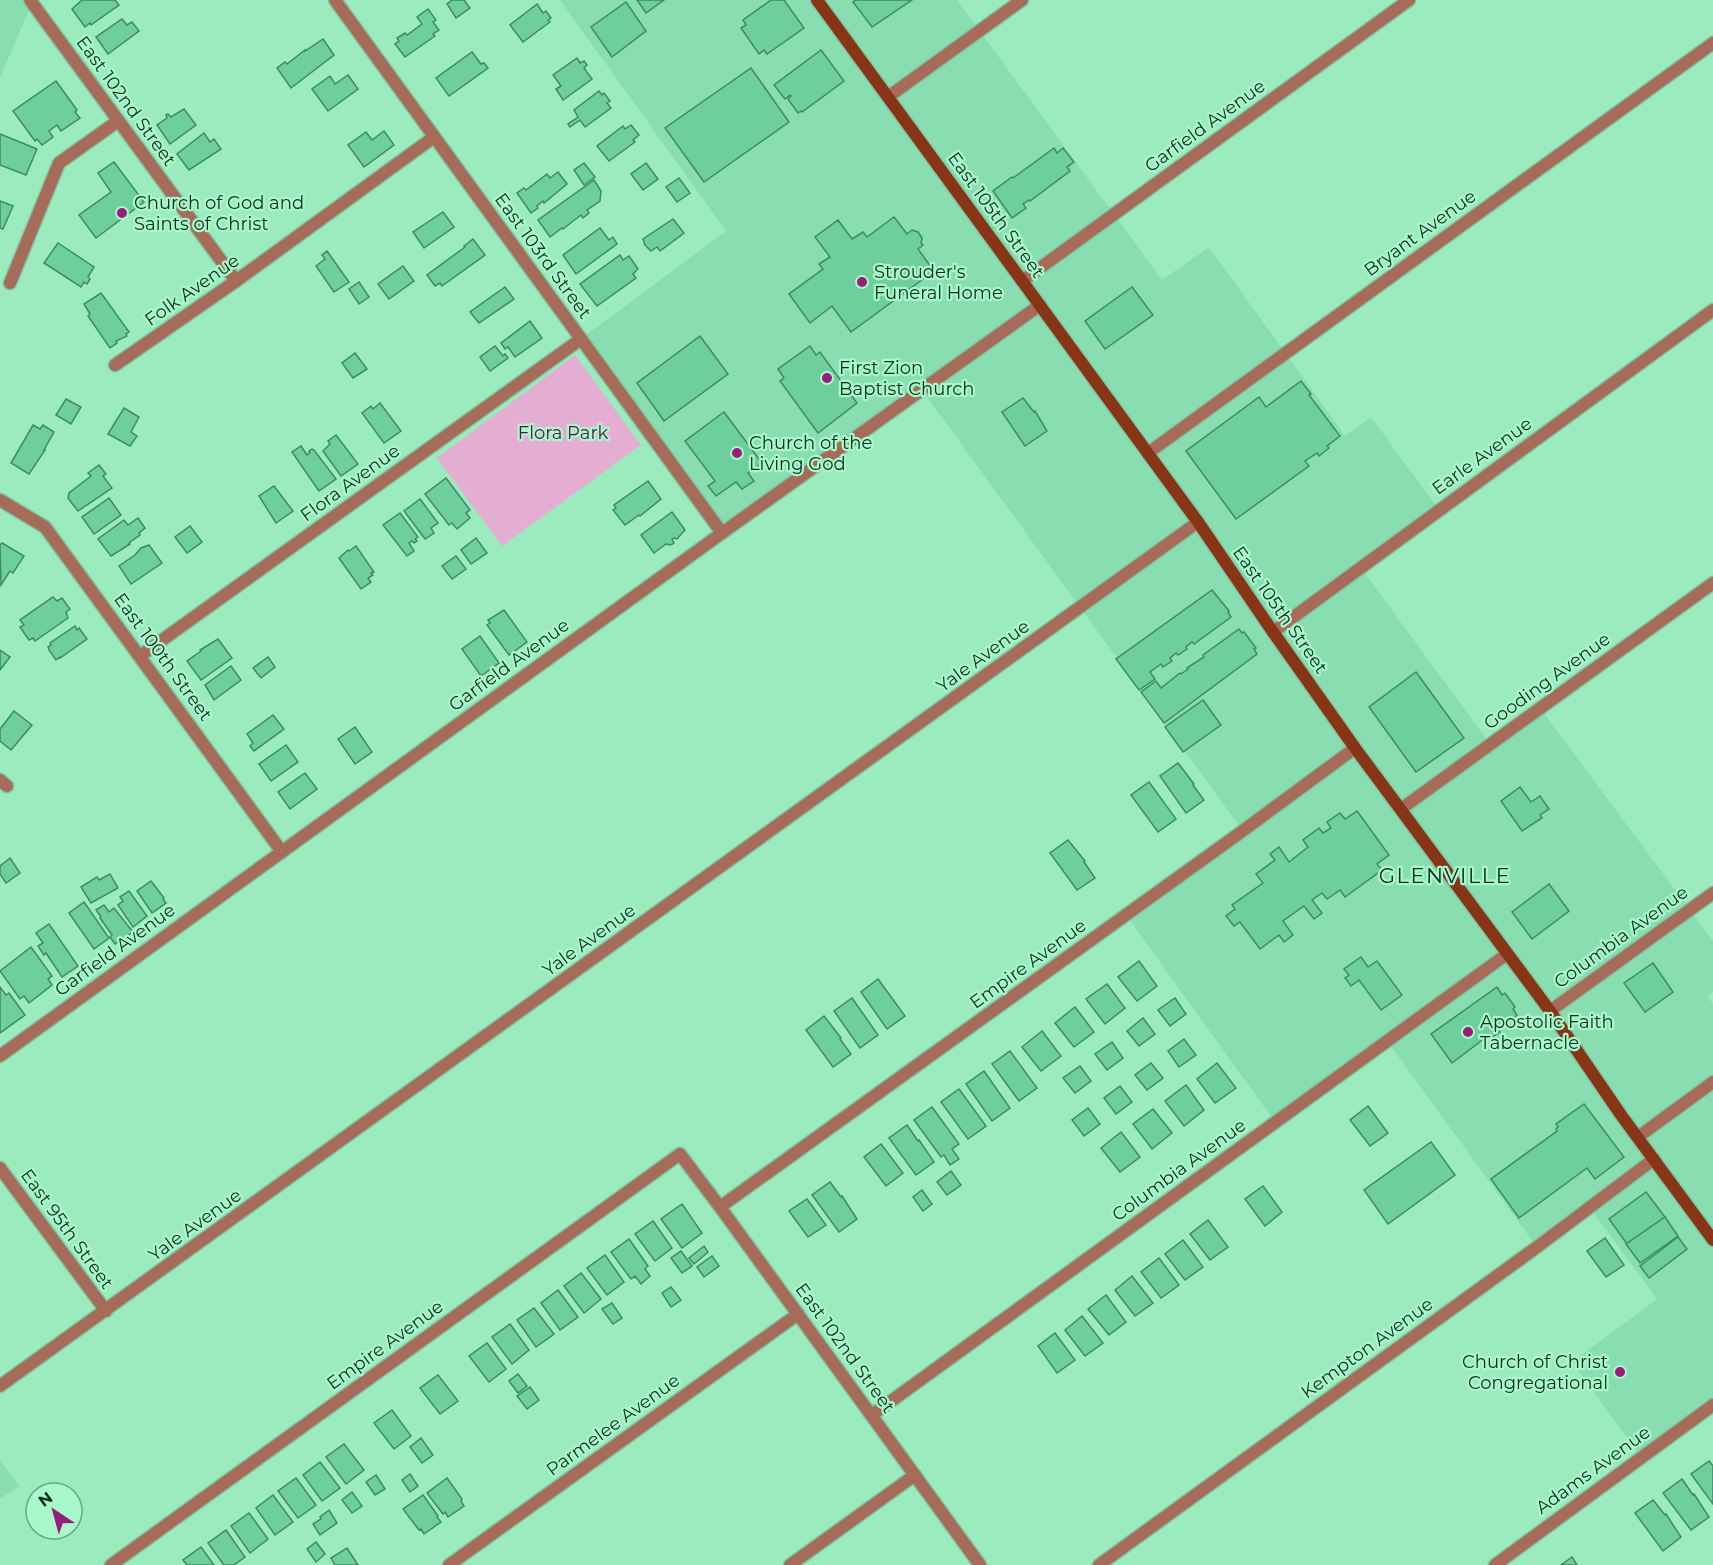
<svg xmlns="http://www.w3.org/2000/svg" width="1713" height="1565" viewBox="0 0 1713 1565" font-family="Montserrat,sans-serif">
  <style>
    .built { fill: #88deb0 }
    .green { fill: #e4aed2 }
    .building { fill: #6ece9c; stroke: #3d8b64; stroke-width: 1.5 }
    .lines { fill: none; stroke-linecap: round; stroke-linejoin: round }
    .street-casing { stroke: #7fc59f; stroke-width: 15 }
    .secondary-casing { stroke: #7fc59f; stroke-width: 15 }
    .street { stroke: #a66c59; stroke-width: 12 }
    .secondary { stroke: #883517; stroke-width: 12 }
    .poi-dot { fill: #961f7b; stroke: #a9f8cc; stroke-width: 2 }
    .labels { text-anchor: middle; stroke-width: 4.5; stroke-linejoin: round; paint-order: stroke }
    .street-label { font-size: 18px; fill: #0d2e1e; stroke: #a9f8cc }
    .poi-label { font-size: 18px; fill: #0d2e1e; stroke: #a9f8cc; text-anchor: start }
    .park-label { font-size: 18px; fill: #581348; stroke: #a9f8cc }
    .quarter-label { font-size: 21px; letter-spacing: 1.5px; fill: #0d2e1e; stroke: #a9f8cc }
  </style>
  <rect width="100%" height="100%" fill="#9cebbf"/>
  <g class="built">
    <polygon points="0,0 30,0 32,3 0,78"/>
    <polygon points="560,0 957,0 1162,280 1209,247 1345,436 1371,417 1439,510 1361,568 1490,744 1540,708 1713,941 1713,992 1707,996 1713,1004 1713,1405 1641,1457 1572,1362 1657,1299 1590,1208 1537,1247 1387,1041 1275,1122 1126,915 1243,831 922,390 722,533 581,339 726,231"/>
    <polygon points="0,1460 19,1486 0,1499"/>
  </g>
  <polygon class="green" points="575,355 641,445 502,546 437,458"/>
  <g class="building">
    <polygon points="82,0 115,0 119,5 91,25 90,23 85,27 72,9"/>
    <polygon points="452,0 464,0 470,8 456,18 447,4"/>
    <polygon points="637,0 664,0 646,13"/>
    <polygon points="771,0 784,0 804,28 767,54 764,50 759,54 741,28 746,25 743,20"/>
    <polygon points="856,0 912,0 872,27 853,2"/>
    <polygon points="626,2 646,31 612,57 591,27"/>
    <polygon points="537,4 543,13 546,11 551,18 548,20 550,22 523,42 510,25"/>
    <polygon points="428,9 436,20 433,22 439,30 433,34 435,36 405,57 395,44 399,41 397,38 405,33 407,35 422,24 417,17"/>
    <polygon points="122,19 127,25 132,22 139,31 108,54 96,37"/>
    <polygon points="323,39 334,55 291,88 277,68 285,62 287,64 305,50 305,51"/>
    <polygon points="821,50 844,81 802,112 801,111 798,113 788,99 791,96 790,95 785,99 774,85"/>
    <polygon points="472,52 481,64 484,63 488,68 449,96 436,78"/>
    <polygon points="577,58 580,63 584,61 587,65 584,68 592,79 563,100 556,89 561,86 553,75"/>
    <polygon points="751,68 789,122 704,182 665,128"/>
    <polygon points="348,75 358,89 328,111 312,89 330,76 335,84"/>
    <polygon points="56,81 77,110 75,112 80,118 61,131 57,125 49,131 53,137 42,145 37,139 35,141 13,111"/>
    <polygon points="599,91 602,95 604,93 610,101 607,103 611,108 585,127 580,120 570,127 568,124 578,117 574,110"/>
    <polygon points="184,109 196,125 170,144 157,125 167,118 166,115 168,114 171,117"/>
    <polygon points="631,125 639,135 633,140 635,142 609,161 597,146 623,126 625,129"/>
    <polygon points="384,131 394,145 364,167 348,145 366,132 372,140"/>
    <polygon points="204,133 210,142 214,139 221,149 189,170 177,154"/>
    <polygon points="0,134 37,149 26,175 0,165"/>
    <polygon points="1054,148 1057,153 1063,148 1074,162 1067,167 1070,171 1030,201 1029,200 1023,204 1026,208 1012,218 993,191 1012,177 1013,178"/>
    <polygon points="114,162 144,202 96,238 79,215 111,192 98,173"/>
    <polygon points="584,163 595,177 584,185 574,170"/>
    <polygon points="646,163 658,179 643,190 631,174"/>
    <polygon points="558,172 567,184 544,203 543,201 537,206 538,208 531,213 517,193 524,188 526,190 547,174 550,178"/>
    <polygon points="679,178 690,193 677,202 666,187"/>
    <polygon points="594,180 601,191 600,201 587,210 589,213 583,218 581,215 563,229 562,228 550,237 538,220"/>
    <polygon points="0,201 13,206 3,229 0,228"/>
    <polygon points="443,212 454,227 424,248 413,232"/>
    <polygon points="894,217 907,234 912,230 918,232 922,238 921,243 923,245 918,249 934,271 851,332 832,306 810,323 789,294 823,269 819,264 830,257 815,237 838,220 852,239 863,232 867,237"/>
    <polygon points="673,219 684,233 660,251 657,247 651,251 645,245 643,239"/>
    <polygon points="600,228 609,240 613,237 617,244 576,274 563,255"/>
    <polygon points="473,239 485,255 442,286 440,283 435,286 427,275 465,247 464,246"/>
    <polygon points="58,243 94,267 88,277 90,279 87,284 84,282 81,287 44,263"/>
    <polygon points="327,251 349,282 334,292 316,266 325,259 322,255"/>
    <polygon points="620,255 623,260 629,256 638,269 633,274 636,278 597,306 580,284"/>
    <polygon points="403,266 414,281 389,299 378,284"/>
    <polygon points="359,282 369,297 359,304 349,289"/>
    <polygon points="505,287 514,299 479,323 470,312"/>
    <polygon points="1132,287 1153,315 1105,349 1085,321"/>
    <polygon points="101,293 129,332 126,334 127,336 116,341 117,343 110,348 88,316 90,314 84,304"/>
    <polygon points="530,321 542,338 515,357 508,347 505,349 501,343"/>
    <polygon points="700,336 728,374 664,421 637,383"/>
    <polygon points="495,346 503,356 505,354 508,358 490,371 480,357"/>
    <polygon points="810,346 816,355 820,352 857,403 818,433 780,381 784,378 778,369"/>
    <polygon points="355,353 367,369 353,378 342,363"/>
    <polygon points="1301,381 1311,394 1309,395 1340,436 1327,446 1329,448 1319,456 1317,453 1305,461 1309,466 1236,519 1186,451 1259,397 1266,407"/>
    <polygon points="1023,398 1034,412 1035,411 1047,431 1025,446 1002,412"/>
    <polygon points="66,399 81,407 71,424 56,415"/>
    <polygon points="380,403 401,431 384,443 362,413 371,406 373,409"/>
    <polygon points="124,408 139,417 131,432 137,436 130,446 108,434"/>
    <polygon points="724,412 762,463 748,473 754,481 742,489 736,482 716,496 708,486 715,481 685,441"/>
    <polygon points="33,425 40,429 43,425 54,432 44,450 45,450 29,474 11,463"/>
    <polygon points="336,435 358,464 341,476 323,451 330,444 328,441"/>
    <polygon points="301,446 307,455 310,452 309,451 312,449 314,450 336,479 319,491 292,452"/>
    <polygon points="99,465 106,474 103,476 112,488 78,511 68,498 69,493 91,476 88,473"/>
    <polygon points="446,478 470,510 466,513 470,518 457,529 452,523 449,525 425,494"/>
    <polygon points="648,481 661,499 640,516 639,515 625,525 613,510 616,508 614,505"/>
    <polygon points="274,486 293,511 276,523 259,496"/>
    <polygon points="109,498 121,515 94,534 82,517"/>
    <polygon points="420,499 438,523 431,528 434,533 425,539 404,511"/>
    <polygon points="672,512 685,530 677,539 674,538 672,539 674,543 671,545 666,544 654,553 641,535"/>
    <polygon points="400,513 418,537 415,539 417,541 414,543 412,541 409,543 414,551 407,556 383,525"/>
    <polygon points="138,518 145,528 139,533 140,535 129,543 130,544 111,556 98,539 124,520 128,525"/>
    <polygon points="190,526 202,542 187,553 175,537"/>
    <polygon points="476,538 487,553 471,564 461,550"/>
    <polygon points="2,543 24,556 13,573 10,571 1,585 0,545"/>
    <polygon points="149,545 162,563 131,584 119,566 135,555 141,548"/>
    <polygon points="356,546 374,572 371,573 373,575 368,578 371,582 361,589 339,558 348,550 349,551"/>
    <polygon points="456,556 466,569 452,579 442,566"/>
    <polygon points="1212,590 1229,611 1228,612 1231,617 1194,644 1192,642 1186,647 1187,649 1178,655 1176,653 1170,658 1172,661 1163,667 1161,664 1150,672 1155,679 1139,690 1116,659"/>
    <polygon points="53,597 57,601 62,598 70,609 66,612 68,618 35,641 33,638 29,640 20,627 24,625 20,620"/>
    <polygon points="504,610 527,642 509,655 487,625 490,623 488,620"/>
    <polygon points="75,626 77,630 79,628 87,639 60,658 60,657 56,660 49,650 48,647 51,645 50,643"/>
    <polygon points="1239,629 1242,633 1244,632 1256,648 1254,649 1257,654 1164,723 1141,692 1156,681 1161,688 1180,673 1181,674 1188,669 1187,668 1204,657 1203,655"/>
    <polygon points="480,636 499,663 481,676 462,649"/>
    <polygon points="218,639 232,658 201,680 187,661 201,651 200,650"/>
    <polygon points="0,650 10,657 0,670"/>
    <polygon points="268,657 275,667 261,678 253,668"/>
    <polygon points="231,666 241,680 214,700 205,685"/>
    <polygon points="1416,672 1464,738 1416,772 1369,707"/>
    <polygon points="1203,700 1221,725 1183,752 1165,727"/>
    <polygon points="14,711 32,725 11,750 0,741 0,729"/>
    <polygon points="273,715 284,729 254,751 250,746 253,743 247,734"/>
    <polygon points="355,727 372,752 355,764 338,739"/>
    <polygon points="286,745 298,762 271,781 259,764"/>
    <polygon points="1178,763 1194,784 1193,785 1204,800 1186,813 1160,776"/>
    <polygon points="305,773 317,789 290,809 278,792"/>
    <polygon points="1149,782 1176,819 1158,832 1131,795"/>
    <polygon points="1520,787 1531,802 1540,796 1549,809 1540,815 1542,818 1522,831 1501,801"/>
    <polygon points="1357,811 1389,855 1377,864 1382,870 1345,897 1340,890 1327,899 1322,893 1312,900 1322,913 1314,919 1304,906 1283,921 1293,935 1284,942 1279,935 1260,949 1240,922 1234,926 1226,916 1235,909 1232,905 1263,883 1256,874 1275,860 1270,854 1279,847 1289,862 1308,847 1303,840 1319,828 1323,833 1331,828 1327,822 1340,813 1345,819"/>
    <polygon points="1068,840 1085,861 1084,862 1095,878 1077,890 1050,853"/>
    <polygon points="10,858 20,873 6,883 0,874 0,866"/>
    <polygon points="110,874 118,888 91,903 81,887 97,877 99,880"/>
    <polygon points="151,881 164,898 163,899 166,903 152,913 137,891"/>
    <polygon points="1549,884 1569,911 1532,939 1512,912"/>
    <polygon points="129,891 147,916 133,927 118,905 123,901 120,897"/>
    <polygon points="84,902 109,938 94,949 69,913"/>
    <polygon points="104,905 109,912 114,908 133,932 115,944 110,937 112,935 100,918 101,917 96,910"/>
    <polygon points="49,924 78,966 62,977 46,953 44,955 38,946 43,943 36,933"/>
    <polygon points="31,947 52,976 48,979 52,985 29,1003 24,996 20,999 0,971"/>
    <polygon points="1361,957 1368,967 1377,961 1402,995 1381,1010 1359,980 1351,986 1345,978 1349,975 1344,969"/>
    <polygon points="1139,961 1157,986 1137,1001 1118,977"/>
    <polygon points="1653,963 1673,992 1645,1012 1624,983"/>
    <polygon points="878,979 905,1016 887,1029 861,992"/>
    <polygon points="1107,984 1125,1008 1105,1024 1086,999"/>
    <polygon points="0,987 6,995 9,993 25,1015 0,1033"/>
    <polygon points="1497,987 1502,995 1505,993 1515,1007 1513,1009 1517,1015 1498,1029 1500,1032 1491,1038 1489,1035 1452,1063 1431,1034"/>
    <polygon points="852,998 878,1035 860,1048 834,1011"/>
    <polygon points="1175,998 1186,1014 1170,1026 1158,1010"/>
    <polygon points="1075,1007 1094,1032 1074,1047 1055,1023"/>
    <polygon points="824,1016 841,1038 840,1039 851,1054 833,1067 806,1030"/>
    <polygon points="1143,1018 1155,1034 1139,1046 1127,1031"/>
    <polygon points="1042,1031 1061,1056 1041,1071 1022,1047"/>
    <polygon points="1184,1039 1196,1055 1179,1067 1168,1051"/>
    <polygon points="1112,1042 1123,1058 1107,1070 1095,1054"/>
    <polygon points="1010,1051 1037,1088 1019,1101 992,1064"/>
    <polygon points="1151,1063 1163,1078 1147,1090 1135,1075"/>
    <polygon points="1217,1063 1236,1088 1215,1103 1197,1079"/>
    <polygon points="1080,1066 1091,1081 1075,1093 1063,1078"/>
    <polygon points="984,1071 1010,1108 992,1121 966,1084"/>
    <polygon points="1186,1085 1204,1110 1184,1126 1165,1101"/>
    <polygon points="1120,1086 1132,1102 1116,1114 1104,1098"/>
    <polygon points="959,1089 986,1126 968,1139 941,1102"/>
    <polygon points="1584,1104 1624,1157 1595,1179 1587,1168 1519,1218 1491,1179 1557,1131 1556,1129 1558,1127 1556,1124"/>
    <polygon points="1368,1106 1388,1133 1370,1146 1350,1120"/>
    <polygon points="932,1107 959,1144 952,1149 959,1159 950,1165 944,1155 941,1157 914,1120"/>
    <polygon points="1088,1108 1100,1124 1084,1136 1072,1120"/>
    <polygon points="1153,1109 1172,1133 1152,1149 1133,1124"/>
    <polygon points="907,1125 918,1141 919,1140 934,1162 916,1175 889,1138"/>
    <polygon points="1121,1132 1140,1157 1120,1172 1101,1148"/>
    <polygon points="1431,1142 1455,1175 1388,1224 1364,1190"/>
    <polygon points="881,1144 903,1173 886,1186 864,1157"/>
    <polygon points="951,1171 961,1185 947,1195 937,1182"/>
    <polygon points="830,1182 841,1197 842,1196 857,1219 839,1232 812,1195"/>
    <polygon points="1263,1186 1282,1212 1265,1226 1245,1199"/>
    <polygon points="922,1190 932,1204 923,1211 913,1197"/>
    <polygon points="1646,1192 1665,1217 1627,1244 1609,1219"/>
    <polygon points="807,1199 826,1225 808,1237 789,1211"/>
    <polygon points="682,1204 702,1233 682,1248 661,1219"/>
    <polygon points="1665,1217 1678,1236 1640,1263 1626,1244"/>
    <polygon points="1208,1220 1228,1247 1210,1260 1190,1234"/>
    <polygon points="653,1221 672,1248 655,1261 635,1234"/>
    <polygon points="1678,1237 1687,1249 1649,1278 1640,1266"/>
    <polygon points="1605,1238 1624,1265 1606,1277 1587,1251"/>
    <polygon points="629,1239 648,1266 645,1269 650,1276 641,1284 635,1276 631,1279 611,1252"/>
    <polygon points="1183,1240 1203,1267 1185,1280 1165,1254"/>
    <polygon points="704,1246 708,1252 694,1264 689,1258"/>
    <polygon points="681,1251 692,1266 682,1273 671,1258"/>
    <polygon points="605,1255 624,1282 607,1295 587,1268"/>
    <polygon points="712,1256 719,1266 704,1277 697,1267"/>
    <polygon points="1159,1258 1179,1285 1161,1298 1141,1272"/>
    <polygon points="581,1273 601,1299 584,1313 564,1286"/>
    <polygon points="1132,1276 1153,1303 1135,1316 1115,1290"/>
    <polygon points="671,1287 681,1300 671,1307 662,1293"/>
    <polygon points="558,1290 578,1317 560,1330 541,1303"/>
    <polygon points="1106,1295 1126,1322 1109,1335 1088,1309"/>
    <polygon points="612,1303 622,1318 613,1324 602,1309"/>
    <polygon points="534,1308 554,1334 536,1347 517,1320"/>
    <polygon points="1082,1316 1103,1343 1085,1356 1065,1330"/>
    <polygon points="510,1324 529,1350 512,1364 492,1337"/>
    <polygon points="1055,1333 1075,1360 1057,1373 1038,1346"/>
    <polygon points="487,1343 506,1369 489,1382 469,1356"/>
    <polygon points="518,1374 527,1386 518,1393 509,1381"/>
    <polygon points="438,1375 458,1401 440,1414 420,1388"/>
    <polygon points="530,1387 539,1400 527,1409 517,1396"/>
    <polygon points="392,1410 411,1436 394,1449 374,1423"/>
    <polygon points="421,1438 433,1455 422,1463 410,1447"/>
    <polygon points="344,1444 364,1470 346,1484 326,1457"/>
    <polygon points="1709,1461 1713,1466 1713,1504 1691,1474"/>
    <polygon points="320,1462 340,1488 322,1501 303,1475"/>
    <polygon points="410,1474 418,1486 410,1492 402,1480"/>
    <polygon points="376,1475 385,1489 375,1495 366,1482"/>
    <polygon points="296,1478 316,1505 298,1518 278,1491"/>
    <polygon points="447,1478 462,1499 461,1501 464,1506 448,1517 445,1512 443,1514 427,1493"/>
    <polygon points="1682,1479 1693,1495 1694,1494 1709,1517 1691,1530 1663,1493"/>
    <polygon points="352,1492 362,1506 352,1513 342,1500"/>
    <polygon points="273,1495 293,1522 275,1535 256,1508"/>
    <polygon points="423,1495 438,1516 437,1517 441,1522 424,1534 421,1529 419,1530 403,1509"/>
    <polygon points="1653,1500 1665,1515 1666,1514 1681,1537 1663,1551 1635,1513"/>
    <polygon points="329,1510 337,1523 320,1535 313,1524 321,1519 320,1517"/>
    <polygon points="249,1513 268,1539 250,1553 231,1526"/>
    <polygon points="226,1530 245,1557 234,1565 224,1565 208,1543"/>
    <polygon points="316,1542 325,1554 316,1562 307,1549"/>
    <polygon points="201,1547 214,1565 187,1565 183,1560"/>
    <polygon points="347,1548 358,1565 335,1565 331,1558"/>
    <polygon points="1572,1557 1577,1565 1561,1565"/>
  </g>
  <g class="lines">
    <g class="street-casing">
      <g id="street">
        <polyline points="30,0 236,281"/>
        <polyline points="335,0 722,533"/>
        <polyline points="888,97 1022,0"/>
        <polyline points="1022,281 1409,0"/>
        <polyline points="10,283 59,163 118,121"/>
        <polyline points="115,365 236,281 434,137"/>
        <polyline points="1148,453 1713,43"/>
        <polyline points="0,500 45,527 282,852"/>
        <polyline points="1273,632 1713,310"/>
        <polyline points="140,656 581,339"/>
        <polyline points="0,780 7,786"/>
        <polyline points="1401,809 1713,583"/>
        <polyline points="1550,1011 1713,893"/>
        <polyline points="0,1056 722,533 1040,305"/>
        <polyline points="1638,1137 1713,1082"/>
        <polyline points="0,1168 106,1311"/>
        <polyline points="720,1207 1237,835 1355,748"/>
        <polyline points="0,1386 1198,522"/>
        <polyline points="872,1415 1507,954"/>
        <polyline points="111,1565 680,1154 720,1207 980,1565"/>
        <polyline points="449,1565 798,1314"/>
        <polyline points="790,1565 915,1475"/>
        <polyline points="1099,1565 1537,1247 1654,1159"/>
        <polyline points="1495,1565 1713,1405"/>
      </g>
    </g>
    <g class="secondary-casing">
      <polyline id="secondary" points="817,0 1198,522 1273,632 1355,748 1550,1011 1621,1115 1713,1240"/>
    </g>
    <use href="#street" class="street"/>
    <use href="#secondary" class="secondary"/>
  </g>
  <g class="poi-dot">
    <circle cx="122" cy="213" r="6"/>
    <circle cx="862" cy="282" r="6"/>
    <circle cx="827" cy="378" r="6"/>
    <circle cx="737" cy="453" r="6"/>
    <circle cx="1468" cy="1032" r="6"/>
    <circle cx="1620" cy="1372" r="6"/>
  </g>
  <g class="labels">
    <g class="street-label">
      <text transform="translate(126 101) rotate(54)" y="6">East 102nd Street</text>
      <text transform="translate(1205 126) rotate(-36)" y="6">Garfield Avenue</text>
      <text transform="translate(996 215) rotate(54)" y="6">East 105th Street</text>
      <text transform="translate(1420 233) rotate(-36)" y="6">Bryant Avenue</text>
      <text transform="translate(543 256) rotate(54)" y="6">East 103rd Street</text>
      <text transform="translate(192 290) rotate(-35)" y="6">Folk Avenue</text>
      <text transform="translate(1482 456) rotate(-36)" y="6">Earle Avenue</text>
      <text transform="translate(350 483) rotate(-36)" y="6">Flora Avenue</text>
      <text transform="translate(1280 610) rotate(55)" y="6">East 105th Street</text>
      <text transform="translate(983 656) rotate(-36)" y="6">Yale Avenue</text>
      <text transform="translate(163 657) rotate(54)" y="6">East 100th Street</text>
      <text transform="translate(509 665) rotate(-36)" y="6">Garfield Avenue</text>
      <text transform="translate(1547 681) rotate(-36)" y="6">Gooding Avenue</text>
      <text transform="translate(1621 937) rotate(-36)" y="6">Columbia Avenue</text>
      <text transform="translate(589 940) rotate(-36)" y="6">Yale Avenue</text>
      <text transform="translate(115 950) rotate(-36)" y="6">Garfield Avenue</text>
      <text transform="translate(1028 964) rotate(-36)" y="6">Empire Avenue</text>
      <text transform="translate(1179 1170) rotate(-36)" y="6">Columbia Avenue</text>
      <text transform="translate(195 1225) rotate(-36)" y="6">Yale Avenue</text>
      <text transform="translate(67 1229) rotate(54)" y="6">East 95th Street</text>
      <text transform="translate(385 1345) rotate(-36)" y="6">Empire Avenue</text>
      <text transform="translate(845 1348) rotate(54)" y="6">East 102nd Street</text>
      <text transform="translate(1367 1348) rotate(-36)" y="6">Kempton Avenue</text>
      <text transform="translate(613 1425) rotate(-36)" y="6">Parmelee Avenue</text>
      <text transform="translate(1593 1470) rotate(-36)" y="6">Adams Avenue</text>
    </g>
    <g class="poi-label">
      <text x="134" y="209">Church of God and<tspan x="134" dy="21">Saints of Christ</tspan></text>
      <text x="874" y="278">Strouder's<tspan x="874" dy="21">Funeral Home</tspan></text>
      <text x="839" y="374">First Zion<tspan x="839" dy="21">Baptist Church</tspan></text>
      <text x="749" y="449">Church of the<tspan x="749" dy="21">Living God</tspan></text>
      <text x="1480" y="1028">Apostolic Faith<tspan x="1480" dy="21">Tabernacle</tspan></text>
      <text x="1608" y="1368" text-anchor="end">Church of Christ<tspan x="1608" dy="21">Congregational</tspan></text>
    </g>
    <g class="park-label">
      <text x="563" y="439">Flora Park</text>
    </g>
    <g class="quarter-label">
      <text x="1445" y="883">GLENVILLE</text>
    </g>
  </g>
  <g transform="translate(54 1511) rotate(324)"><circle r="28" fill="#a9f8cc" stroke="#6ba786" stroke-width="1.5"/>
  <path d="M0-4.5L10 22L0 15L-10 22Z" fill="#961f7b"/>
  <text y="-9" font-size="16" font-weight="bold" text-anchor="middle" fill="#0d2e1e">N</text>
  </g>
</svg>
